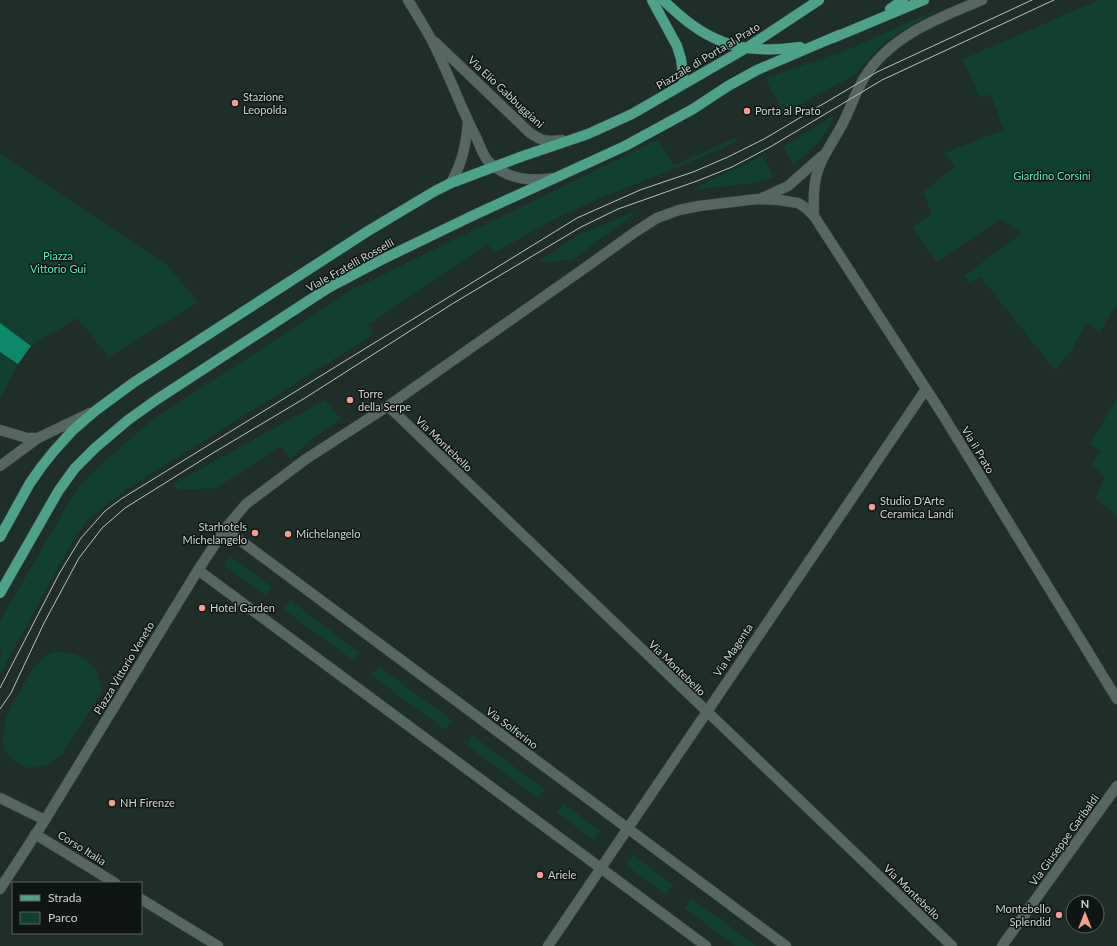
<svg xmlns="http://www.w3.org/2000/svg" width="1117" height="946" viewBox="0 0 1117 946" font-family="Lato,sans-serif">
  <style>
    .green { fill: #113f32 }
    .water { fill: #0d8a6c }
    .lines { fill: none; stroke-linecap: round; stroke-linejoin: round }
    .minor-casing { stroke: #404b47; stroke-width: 11 }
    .major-casing { stroke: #404b47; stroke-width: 11 }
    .minor { stroke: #566660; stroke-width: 10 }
    .major { stroke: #4ca389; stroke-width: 10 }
    .tram { stroke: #b8c1bd; stroke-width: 1 }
    .poi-dot { fill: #f59d8e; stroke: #0f1512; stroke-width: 1.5 }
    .labels { text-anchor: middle; stroke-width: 3; stroke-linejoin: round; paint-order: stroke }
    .street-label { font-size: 11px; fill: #ccd5d1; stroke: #0f1512 }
    .poi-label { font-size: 11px; fill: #ccd5d1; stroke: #0f1512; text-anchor: start }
    .park-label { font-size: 11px; fill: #5aecc1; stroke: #0f1512 }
  </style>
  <rect width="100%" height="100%" fill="#202e29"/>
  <g class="green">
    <polygon points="1099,0 1117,0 1117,307 1115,306 1100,332 1086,323 1072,349 1056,369 1051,365 980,276 970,283 964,276 1022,233 1000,219 937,262 912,228 932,213 923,192 955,167 944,153 1004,130 990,94 980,98 963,59"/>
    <polygon points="941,8 884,42 855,75 783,113 765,78 842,52"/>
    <path d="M 834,115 C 824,140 814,147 794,165 L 783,147 Z"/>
    <polygon points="734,138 739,141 664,173 597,199 549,222 494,253 488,244 368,325 374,334 133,485 107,504 90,518 76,535 0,674 0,656 2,653 0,651 0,621 72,497 83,482 95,470 151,421 348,292 657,140 675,165"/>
    <polygon points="0,154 167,265 198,302 109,357 77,318 31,346 0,323"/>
    <polygon points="762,156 774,177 754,183 691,190"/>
    <polygon points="640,210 572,260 538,262 580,234"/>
    <polygon points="0,352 18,364 0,400"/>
    <polygon points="1117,398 1117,516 1096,498 1105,476 1091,465 1101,452 1090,444"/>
    <polygon points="325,400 341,419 315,437 290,459 281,446 216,488 177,490 173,484"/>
    <polygon points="230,556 272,587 268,591 266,596 224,565"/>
    <polygon points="290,600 360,653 356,656 354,661 283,609 288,604"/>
    <path d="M 55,652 C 70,651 87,656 95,669 C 99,675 100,684 103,690 L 62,754 L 47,765 L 38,767 L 30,768 L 20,765 L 12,759 L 5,750 L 3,743 L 3,734 L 6,716 L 32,670 L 44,656 Z"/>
    <polygon points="378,666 453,721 449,724 446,730 371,675 377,669"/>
    <polygon points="472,735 545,790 540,795 539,799 465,744 469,742"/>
    <polygon points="563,803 600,831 594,840 556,812 562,807"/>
    <polygon points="633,855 673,885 668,890 666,895 626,865"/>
    <polygon points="691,898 756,946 736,946 684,908"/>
  </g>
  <polygon class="water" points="0,323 31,346 18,364 0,352"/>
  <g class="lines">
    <g class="minor-casing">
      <g id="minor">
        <path d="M 408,0 C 415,12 423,24 430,37 C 447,69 459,104 476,137 C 480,145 483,157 490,163 C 508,179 530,182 553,178"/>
        <path d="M 435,42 L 530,133 C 542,141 547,142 562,140"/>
        <path d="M 451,183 C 462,163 466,145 468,122"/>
        <polyline points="762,198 788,186 822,156"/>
        <path d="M 814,216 C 814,205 813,194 815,183 C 818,161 832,144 842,125 C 850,110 855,93 864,78 C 890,36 938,18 982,0"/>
        <polyline points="388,406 952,946"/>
        <polyline points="0,430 27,438 38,438"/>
        <polyline points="0,466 38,438 90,413"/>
        <polyline points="225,529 786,946"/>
        <polyline points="198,570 706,946"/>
        <polyline points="0,798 45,820"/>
        <polyline points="35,834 115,883"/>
        <polyline points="0,889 45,820 198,570 225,529 246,504 306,459 388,406 582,270 635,232 657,218 679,210 699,206 757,199 779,200 798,203 806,208 814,216 941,412 1117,699"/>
        <polyline points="141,899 218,946"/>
        <polyline points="548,946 926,389"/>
        <polyline points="1002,946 1117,786"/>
      </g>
    </g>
    <g class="major-casing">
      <g id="major">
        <polyline points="652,0 677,46 681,59 684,83"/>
        <path d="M 663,0 C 678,14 693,28 712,37 C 738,51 772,51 800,47"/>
        <polyline points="890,9 903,0"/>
        <polyline points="833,38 924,0"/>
        <polyline points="0,537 30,483 42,466 54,451 73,430 95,411 133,383 368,231 435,191 451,183 523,156 588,134 632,114 748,47 819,0"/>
        <polyline points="0,593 59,490 75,468 95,448 128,420 156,400 328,288 381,260 474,215 625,146 693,109 728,86 757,70 839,35"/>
      </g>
    </g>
    <use href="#minor" class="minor"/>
    <use href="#major" class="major"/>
    <g class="tram">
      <polyline points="0,688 59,574 81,538 105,511 121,499 577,218 640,190 693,172 728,157 764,139 877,72 1032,0"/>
      <polyline points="0,709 11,693 44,623 79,558 102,528 125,508 213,453 305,398 452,304 581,227 618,209 697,181 732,167 770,147 882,80 1054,0"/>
    </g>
  </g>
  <g class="poi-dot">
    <circle cx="235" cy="103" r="4"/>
    <circle cx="747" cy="111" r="4"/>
    <circle cx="350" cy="400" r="4"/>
    <circle cx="872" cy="507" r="4"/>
    <circle cx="255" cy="533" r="4"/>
    <circle cx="288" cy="534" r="4"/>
    <circle cx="202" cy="608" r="4"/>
    <circle cx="112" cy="803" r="4"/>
    <circle cx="540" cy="875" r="4"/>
    <circle cx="1059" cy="915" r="4"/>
  </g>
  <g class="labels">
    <g class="street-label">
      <text transform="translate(708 56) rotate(-31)" y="4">Piazzale di Porta al Prato</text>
      <text transform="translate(506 92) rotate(43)" y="4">Via Elio Gabbuggiani</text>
      <text transform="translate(350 265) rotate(-29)" y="4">Viale Fratelli Rosselli</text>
      <text transform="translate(444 444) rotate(44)" y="4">Via Montebello</text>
      <text transform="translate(978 450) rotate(59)" y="4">Via il Prato</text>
      <text transform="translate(733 650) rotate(-56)" y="4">Via Magenta</text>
      <text transform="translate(124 668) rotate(-59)" y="4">Piazza Vittorio Veneto</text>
      <text transform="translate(677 668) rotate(44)" y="4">Via Montebello</text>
      <text transform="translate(512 728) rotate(37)" y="4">Via Solferino</text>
      <text transform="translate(1064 840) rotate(-54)" y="4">Via Giuseppe Garibaldi</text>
      <text transform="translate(82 848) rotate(32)" y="4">Corso Italia</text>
      <text transform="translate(912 892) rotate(44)" y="4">Via Montebello</text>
    </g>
    <g class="poi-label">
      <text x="243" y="101">Stazione<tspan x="243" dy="13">Leopolda</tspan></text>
      <text x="755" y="115">Porta al Prato</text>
      <text x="358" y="398">Torre<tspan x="358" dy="13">della Serpe</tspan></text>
      <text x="880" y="505">Studio D'Arte<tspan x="880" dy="13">Ceramica Landi</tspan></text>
      <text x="247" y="531" text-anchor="end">Starhotels<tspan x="247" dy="13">Michelangelo</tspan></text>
      <text x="296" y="538">Michelangelo</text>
      <text x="210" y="612">Hotel Garden</text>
      <text x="120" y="807">NH Firenze</text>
      <text x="548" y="879">Ariele</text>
      <text x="1051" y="913" text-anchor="end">Montebello<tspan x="1051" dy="13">Splendid</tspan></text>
    </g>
    <g class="park-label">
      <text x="1052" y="180">Giardino Corsini</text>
      <text x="58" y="260">Piazza<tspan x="58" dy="13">Vittorio Gui</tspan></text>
    </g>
  </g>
  <rect x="12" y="882" width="130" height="52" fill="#0f1512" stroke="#5b625e"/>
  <rect x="20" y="895" width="20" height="6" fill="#4ca389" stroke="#5b625e"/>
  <text x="48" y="902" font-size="12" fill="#ccd5d1">Strada</text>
  <rect x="20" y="912" width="20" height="12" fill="#113f32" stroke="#5b625e"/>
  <text x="48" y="922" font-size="12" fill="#ccd5d1">Parco</text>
  <g transform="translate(1085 914)"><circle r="19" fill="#0f1512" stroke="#5b625e"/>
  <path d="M0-3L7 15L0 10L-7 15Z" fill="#f59d8e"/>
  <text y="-6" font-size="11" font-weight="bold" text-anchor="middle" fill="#ccd5d1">N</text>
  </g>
</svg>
